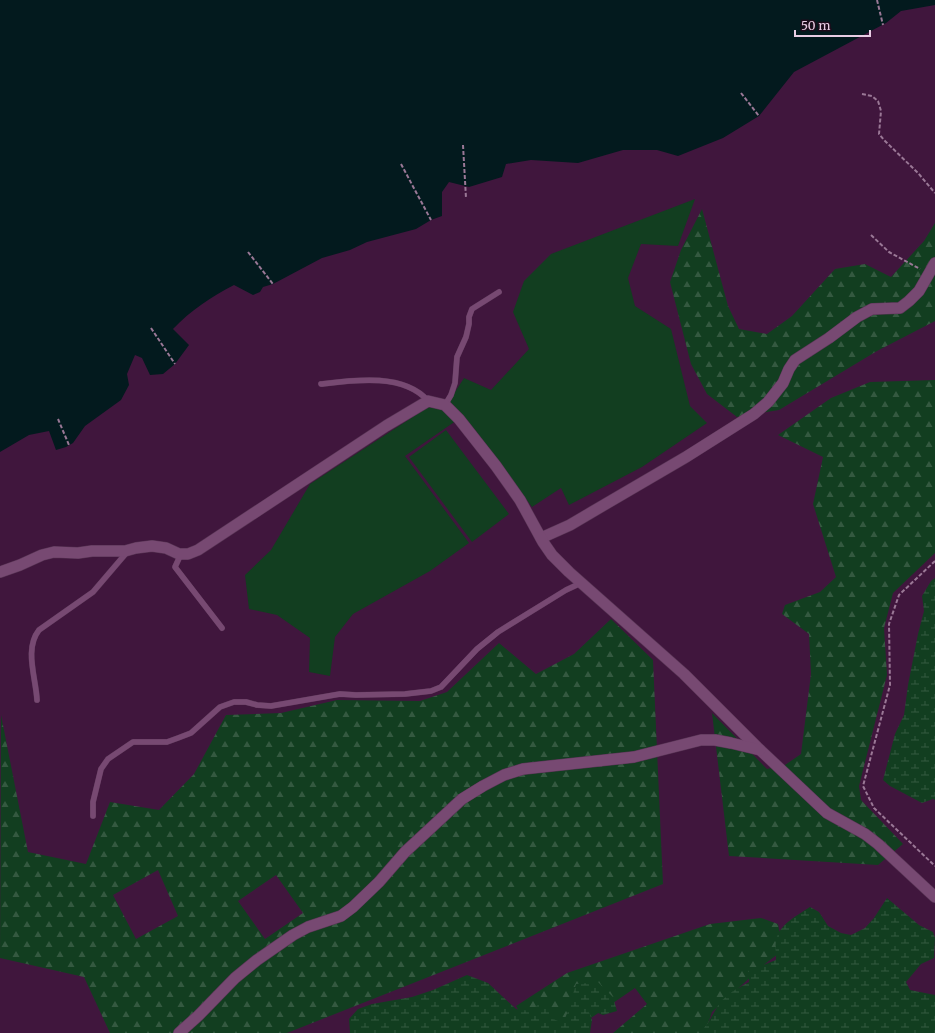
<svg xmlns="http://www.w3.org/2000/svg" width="935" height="1033" viewBox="0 0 935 1033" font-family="Merriweather,serif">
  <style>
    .green { fill: #123e20 }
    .forest { fill: url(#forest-firs); fill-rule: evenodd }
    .wetland { fill: url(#wetland-marsh) }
    .water { fill: #031a1e }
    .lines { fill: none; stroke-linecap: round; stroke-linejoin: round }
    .service-casing { stroke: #583555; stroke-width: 6 }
    .minor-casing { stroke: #583555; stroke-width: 12 }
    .path { stroke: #9a7896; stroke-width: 2; stroke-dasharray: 4 2; stroke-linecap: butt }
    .service { stroke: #774972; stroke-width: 5.5 }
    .minor { stroke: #774972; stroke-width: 11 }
  </style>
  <defs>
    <pattern id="forest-firs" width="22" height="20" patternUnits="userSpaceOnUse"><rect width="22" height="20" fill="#123e20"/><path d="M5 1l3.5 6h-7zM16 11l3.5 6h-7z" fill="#345940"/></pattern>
    <pattern id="wetland-marsh" width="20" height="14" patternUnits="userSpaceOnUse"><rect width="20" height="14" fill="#123e20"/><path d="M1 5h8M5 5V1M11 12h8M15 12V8" fill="none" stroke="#345940"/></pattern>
  </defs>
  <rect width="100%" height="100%" fill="#40163d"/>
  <g class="green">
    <polygon points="695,199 678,246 641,244 628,278 635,306 671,329 690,406 707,423 642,467 569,505 561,488 532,507 476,431 463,416 405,456 469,543 430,571 353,614 335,637 330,676 309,672 310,638 277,615 249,609 245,575 271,550 310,484 428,407 444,409 464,378 491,390 529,349 513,312 524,281 551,254"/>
    <polygon points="446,430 509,514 472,542 409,457"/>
  </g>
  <g class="forest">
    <polygon points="702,209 728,306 739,329 767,334 792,316 835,269 865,264 891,277 924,241 935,223 935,321 877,351 779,410 737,417 707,394 691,364 670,282 681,250"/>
    <polygon points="935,380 935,553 893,593 884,628 887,675 859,786 861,800 903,844 878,865 729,856 712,713 767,769 785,765 801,754 811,674 809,634 782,614 785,605 820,592 836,577 813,504 823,457 778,435 831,398 870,382"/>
    <path d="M 611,619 L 653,660 L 663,884 L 287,1033 L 110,1033 L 84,977 L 0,958 L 1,715 L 28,852 L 86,864 L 110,802 L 159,810 L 194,774 L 226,715 L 281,713 L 337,700 L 420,701 L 447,692 L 499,643 L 536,674 L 574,654 ZM 158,870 L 178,916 L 136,939 L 113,895 ZM 276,875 L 303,913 L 265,939 L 238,901 Z"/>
    <polygon points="761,918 778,924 783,950 765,964 712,1012 707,1027 701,1033 613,1033 647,1004 635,988 569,1033 529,1029 516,1006 567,973 710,924"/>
  </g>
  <g class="wetland">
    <polygon points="935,578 935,800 933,799 922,803 890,786 883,780 895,734 904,715 908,685 918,634 924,611 922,596 931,581"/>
    <path d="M 887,898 L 919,925 L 933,932 L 935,938 L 934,958 L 921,964 L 906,982 L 910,990 L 935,995 L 935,1033 L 700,1033 L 708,1023 L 720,1002 L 733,991 L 749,982 L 748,971 L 776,960 C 776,954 775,947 776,941 C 778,925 798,915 810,907 L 819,912 L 828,926 L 841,933 L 851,935 L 865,928 L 874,918 Z"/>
    <polygon points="467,975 488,983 516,1009 530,1011 540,1003 551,1006 553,1019 563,1023 568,1011 576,984 598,982 613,997 617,1011 603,1015 588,1009 592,1020 590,1033 350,1033 349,1019 358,1009 372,1004 412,997 433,990"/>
  </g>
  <path class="water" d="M 0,0 L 935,0 L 935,5 L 901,11 L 886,23 L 794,72 L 759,116 L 723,138 L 678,156 L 657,150 L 623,150 L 578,163 L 531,160 L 506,164 L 502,177 L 469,187 L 449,182 L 442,192 L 442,216 L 431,220 L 416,229 L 367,242 L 350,250 L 322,258 L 273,284 L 263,287 L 260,292 L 253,295 L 234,285 C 211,297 191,310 173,329 L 189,345 L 175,364 L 163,374 L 150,375 L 142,358 L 135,355 L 127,374 L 129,385 L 121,400 L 85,426 L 73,443 L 66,447 L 56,450 L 49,431 L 29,435 L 0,452 Z"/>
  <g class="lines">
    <g class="service-casing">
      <g id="service">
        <path d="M 321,384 C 354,380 404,373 428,401"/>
        <polyline points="445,405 451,395 455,383 457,357 466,337 469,324 469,317 472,309 499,292"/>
        <polyline points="181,554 175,567 222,628"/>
        <path d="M 37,700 C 36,678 24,649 39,630 L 93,592 L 128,551"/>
        <polyline points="93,816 93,802 101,769 108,759 133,742 167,742 178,738 191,733 220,707 234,702 246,702 257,705 271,706 340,694 356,695 405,694 431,691 441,687 477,649 498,632 566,590 581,583"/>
      </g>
    </g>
    <g class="minor-casing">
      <g id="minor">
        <polyline points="541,538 570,525 592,512 686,457 754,414 768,402 783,383 789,369 795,360 829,338 857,317 872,309 900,308 909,301 919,291 935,263"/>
        <polyline points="0,572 20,565 42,555 54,552 78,553 92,551 125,551 136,548 152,546 166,548 179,554 188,554 198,550 386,426 428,401 445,405 459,419 496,466 520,500 543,542 552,555 569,572 684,674 757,747 827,813 865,834 878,844 935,897"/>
        <polyline points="179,1033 198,1016 235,978 257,960 293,935 308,927 341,916 353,907 379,882 405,852 462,799 483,786 504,775 523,769 634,757 701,740 715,740 731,743 760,750"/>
      </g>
    </g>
    <g class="path">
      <polyline points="877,0 883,25"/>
      <polyline points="741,93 759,116"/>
      <polyline points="862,94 872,96 878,101 881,111 879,134 884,140 918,173 935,193"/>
      <polyline points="463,145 466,198"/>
      <polyline points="401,164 431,220"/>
      <polyline points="871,235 889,252 920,269"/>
      <polyline points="248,252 273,284"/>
      <polyline points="151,328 175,364"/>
      <polyline points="58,419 69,445"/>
      <polyline points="935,561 899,595 889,624 890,685 863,786 874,808 935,866"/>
    </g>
    <use href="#service" class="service"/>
    <use href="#minor" class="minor"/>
  </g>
  <path d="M795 30v6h75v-6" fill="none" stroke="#e8cde4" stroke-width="2"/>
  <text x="801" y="30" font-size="12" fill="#e8cde4" stroke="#1d0b1b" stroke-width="3" paint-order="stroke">50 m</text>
</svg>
